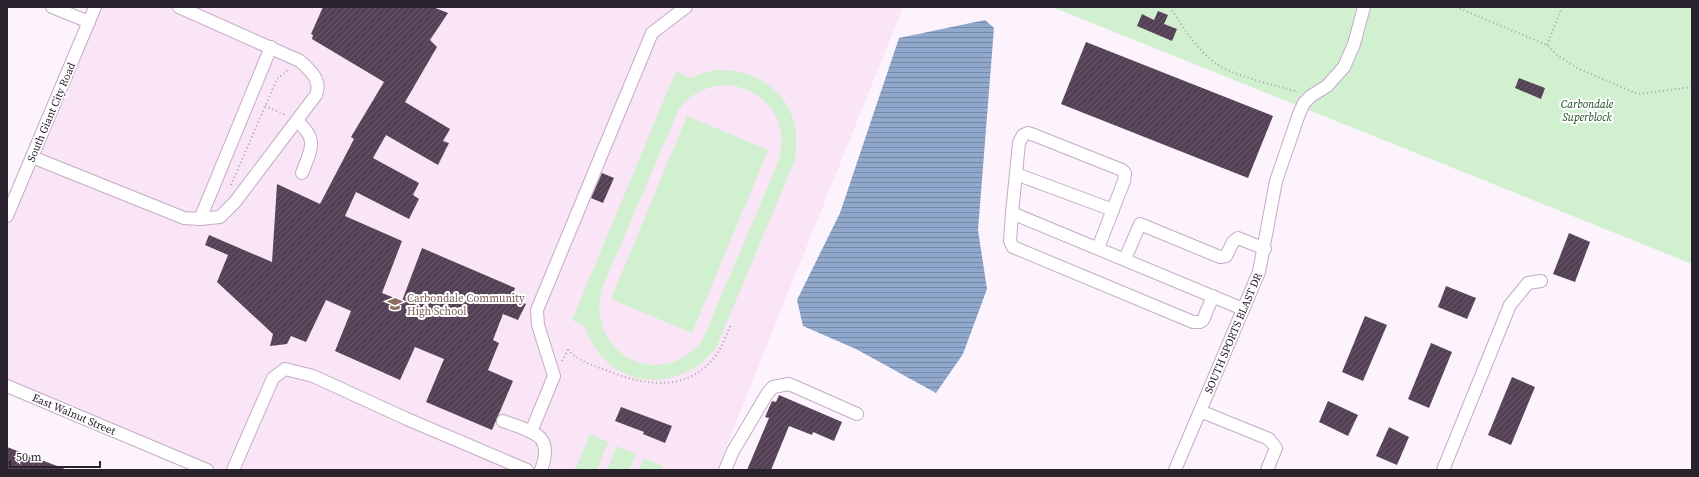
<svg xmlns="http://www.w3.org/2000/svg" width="1699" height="477" viewBox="0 0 1699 477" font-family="'Source Serif 4',serif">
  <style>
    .education { fill: #f9e5f6 }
    .green { fill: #d0f0d0; fill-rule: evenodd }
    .water { fill: url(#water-rules) }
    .building { fill: url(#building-hatch) }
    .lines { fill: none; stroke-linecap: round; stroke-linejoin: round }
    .minor-casing { stroke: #c3acc6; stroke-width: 14 }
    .path { stroke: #aba3ad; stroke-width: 2; stroke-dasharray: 1 3; stroke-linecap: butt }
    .minor { stroke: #fff; stroke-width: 12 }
    .labels { text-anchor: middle; stroke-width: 4; stroke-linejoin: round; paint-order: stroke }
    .park-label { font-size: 11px; font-style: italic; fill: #0d3f12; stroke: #fff }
    .street-label { font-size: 11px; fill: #2a222c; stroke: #fff }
    .education-label { font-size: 11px; fill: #785e54; stroke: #fff; text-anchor: start }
  </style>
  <defs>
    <pattern id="water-rules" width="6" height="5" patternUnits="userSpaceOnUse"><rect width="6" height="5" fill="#90a8cc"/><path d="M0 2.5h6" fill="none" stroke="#7688a6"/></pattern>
    <pattern id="building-hatch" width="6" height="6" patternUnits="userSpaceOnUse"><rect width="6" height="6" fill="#544156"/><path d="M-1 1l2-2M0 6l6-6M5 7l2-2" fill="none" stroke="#695a6b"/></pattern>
  </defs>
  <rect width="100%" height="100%" fill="#fcf3fd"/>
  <polygon class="education" points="102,7 903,7 717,470 210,470 7,385 7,223"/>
  <g class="green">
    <polygon points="1052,7 1692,7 1692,264"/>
    <path d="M 718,70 C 771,70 804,107 795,160 L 716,348 C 677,397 604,389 585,326 L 572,320 L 676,71 L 690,78 L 705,72 ZM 731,85 C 772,94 791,126 777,165 L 702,341 C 659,394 582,351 603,286 L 678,111 C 691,92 709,85 731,85 Z"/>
    <polygon points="687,116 768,150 692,333 611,299"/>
    <polygon points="590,434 608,442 597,470 575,470"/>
    <polygon points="617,446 636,454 629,470 607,470"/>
    <polygon points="644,458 663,466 661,470 639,470"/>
  </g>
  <polygon class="water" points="985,20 994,28 978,230 987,289 963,354 936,393 856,349 803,326 797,300 840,213 899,38"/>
  <g class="building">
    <polygon points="323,7 433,7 448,13 430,40 437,47 405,102 450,129 443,141 449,143 438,165 386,135 373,158 419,183 413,195 419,199 409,219 356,192 345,216 402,241 382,293 402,301 422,248 515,288 512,298 526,304 518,320 503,314 493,340 499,343 488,370 513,381 492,430 426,402 444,359 415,347 400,380 335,351 351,311 326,300 306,342 291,336 287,344 270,346 273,334 217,282 228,255 205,245 209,235 272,262 277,184 320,204 354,139 351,137 384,82 312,39 313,35 311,34"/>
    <polygon points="1158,11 1168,15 1164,24 1177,29 1172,41 1137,26 1142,14 1154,20"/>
    <polygon points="1086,42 1273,116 1248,178 1061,104"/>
    <polygon points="1519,78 1545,88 1541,99 1515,88"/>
    <polygon points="602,173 614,178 603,203 591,198"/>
    <polygon points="1569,233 1590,242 1575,282 1553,274"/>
    <polygon points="1446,286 1476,298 1467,319 1438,307"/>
    <polygon points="1365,316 1387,325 1363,381 1342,372"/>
    <polygon points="1431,343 1452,352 1429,408 1408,399"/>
    <polygon points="1512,377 1535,387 1511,445 1488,435"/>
    <polygon points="779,395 842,422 834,441 813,432 812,435 789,426 771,470 747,470 769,418 765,417 772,401 776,402"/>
    <polygon points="1328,401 1358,415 1348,436 1319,422"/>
    <polygon points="621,407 672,426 665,443 643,434 644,432 615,421"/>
    <polygon points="1389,427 1409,437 1397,465 1376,456"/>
    <polygon points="7,447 65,469 64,470 7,470"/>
  </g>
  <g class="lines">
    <g class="minor-casing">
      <g id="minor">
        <polyline points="52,7 89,22"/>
        <path d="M 297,121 C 319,140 311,149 302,173"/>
        <path d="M 32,157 L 184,218 L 200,219 L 220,217 L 235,202 L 316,95 C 322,80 310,70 300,61 L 179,7"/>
        <polyline points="1016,174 1113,210"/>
        <polyline points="1012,213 1010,241 1013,247 1193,322 1200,322 1203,320 1213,296"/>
        <polyline points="7,216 95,7"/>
        <polyline points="200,219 271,47"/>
        <polyline points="1098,248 1124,181 1125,173 1122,170 1034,135 1028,133 1023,135 1019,143 1012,213 1243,309"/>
        <polyline points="1125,259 1140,224 1220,257 1226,256 1233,242 1238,238 1265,249"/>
        <polyline points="7,386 207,470"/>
        <polyline points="1200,411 1269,439 1276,448 1267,470"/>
        <path d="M 503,421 C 531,432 555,433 541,470"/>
        <polyline points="531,432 554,376 538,325 537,310 652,33 686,7"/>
        <polyline points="233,470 273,378 285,369 313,376 407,419 527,470"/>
        <polyline points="725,470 733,451 767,394 773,387 789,384 857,414"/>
        <polyline points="1175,470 1259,272 1276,181 1299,114 1304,103 1311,96 1327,86 1344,67 1354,44 1364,7"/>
        <polyline points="1443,470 1510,305 1528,283 1541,281"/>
      </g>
    </g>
    <g class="path">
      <path d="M 1170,7 C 1182,26 1196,48 1214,62 C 1231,76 1276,85 1298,92"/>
      <polyline points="1456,7 1547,45 1557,55 1577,68 1638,94 1692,87"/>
      <polyline points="1547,45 1562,7"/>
      <polyline points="265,106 286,115"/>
      <polyline points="231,185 277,79 289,69"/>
      <path d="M 562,361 L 568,350 C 579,362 595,366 611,372 C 650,388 695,391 720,349 C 724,341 728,332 731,324"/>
    </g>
    <use href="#minor" class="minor"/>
  </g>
  <defs>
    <g id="school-bare" transform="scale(1.2)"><path d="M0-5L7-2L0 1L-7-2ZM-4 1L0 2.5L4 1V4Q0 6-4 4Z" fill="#8d6e63" stroke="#fff" stroke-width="2.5" paint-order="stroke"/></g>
  </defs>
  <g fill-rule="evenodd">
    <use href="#school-bare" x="395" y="304"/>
  </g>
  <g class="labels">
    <g class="park-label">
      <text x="1587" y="108">Carbondale<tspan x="1587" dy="13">Superblock</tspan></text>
    </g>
    <g class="street-label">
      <text transform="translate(51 112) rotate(-67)" y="4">South Giant City Road</text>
      <text transform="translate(1233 333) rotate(-67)" y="4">SOUTH SPORTS BLAST DR</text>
      <text transform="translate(74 414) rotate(23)" y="4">East Walnut Street</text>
    </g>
    <g class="education-label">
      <text x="407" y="302">Carbondale Community<tspan x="407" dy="13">High School</tspan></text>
    </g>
  </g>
  <rect width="1699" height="477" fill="none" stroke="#2a222c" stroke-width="16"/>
  <path d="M10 461v6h90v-6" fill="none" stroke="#2a222c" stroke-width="2"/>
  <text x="16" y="461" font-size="12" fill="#2a222c" stroke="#ffffff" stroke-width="3" paint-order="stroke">50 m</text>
</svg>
